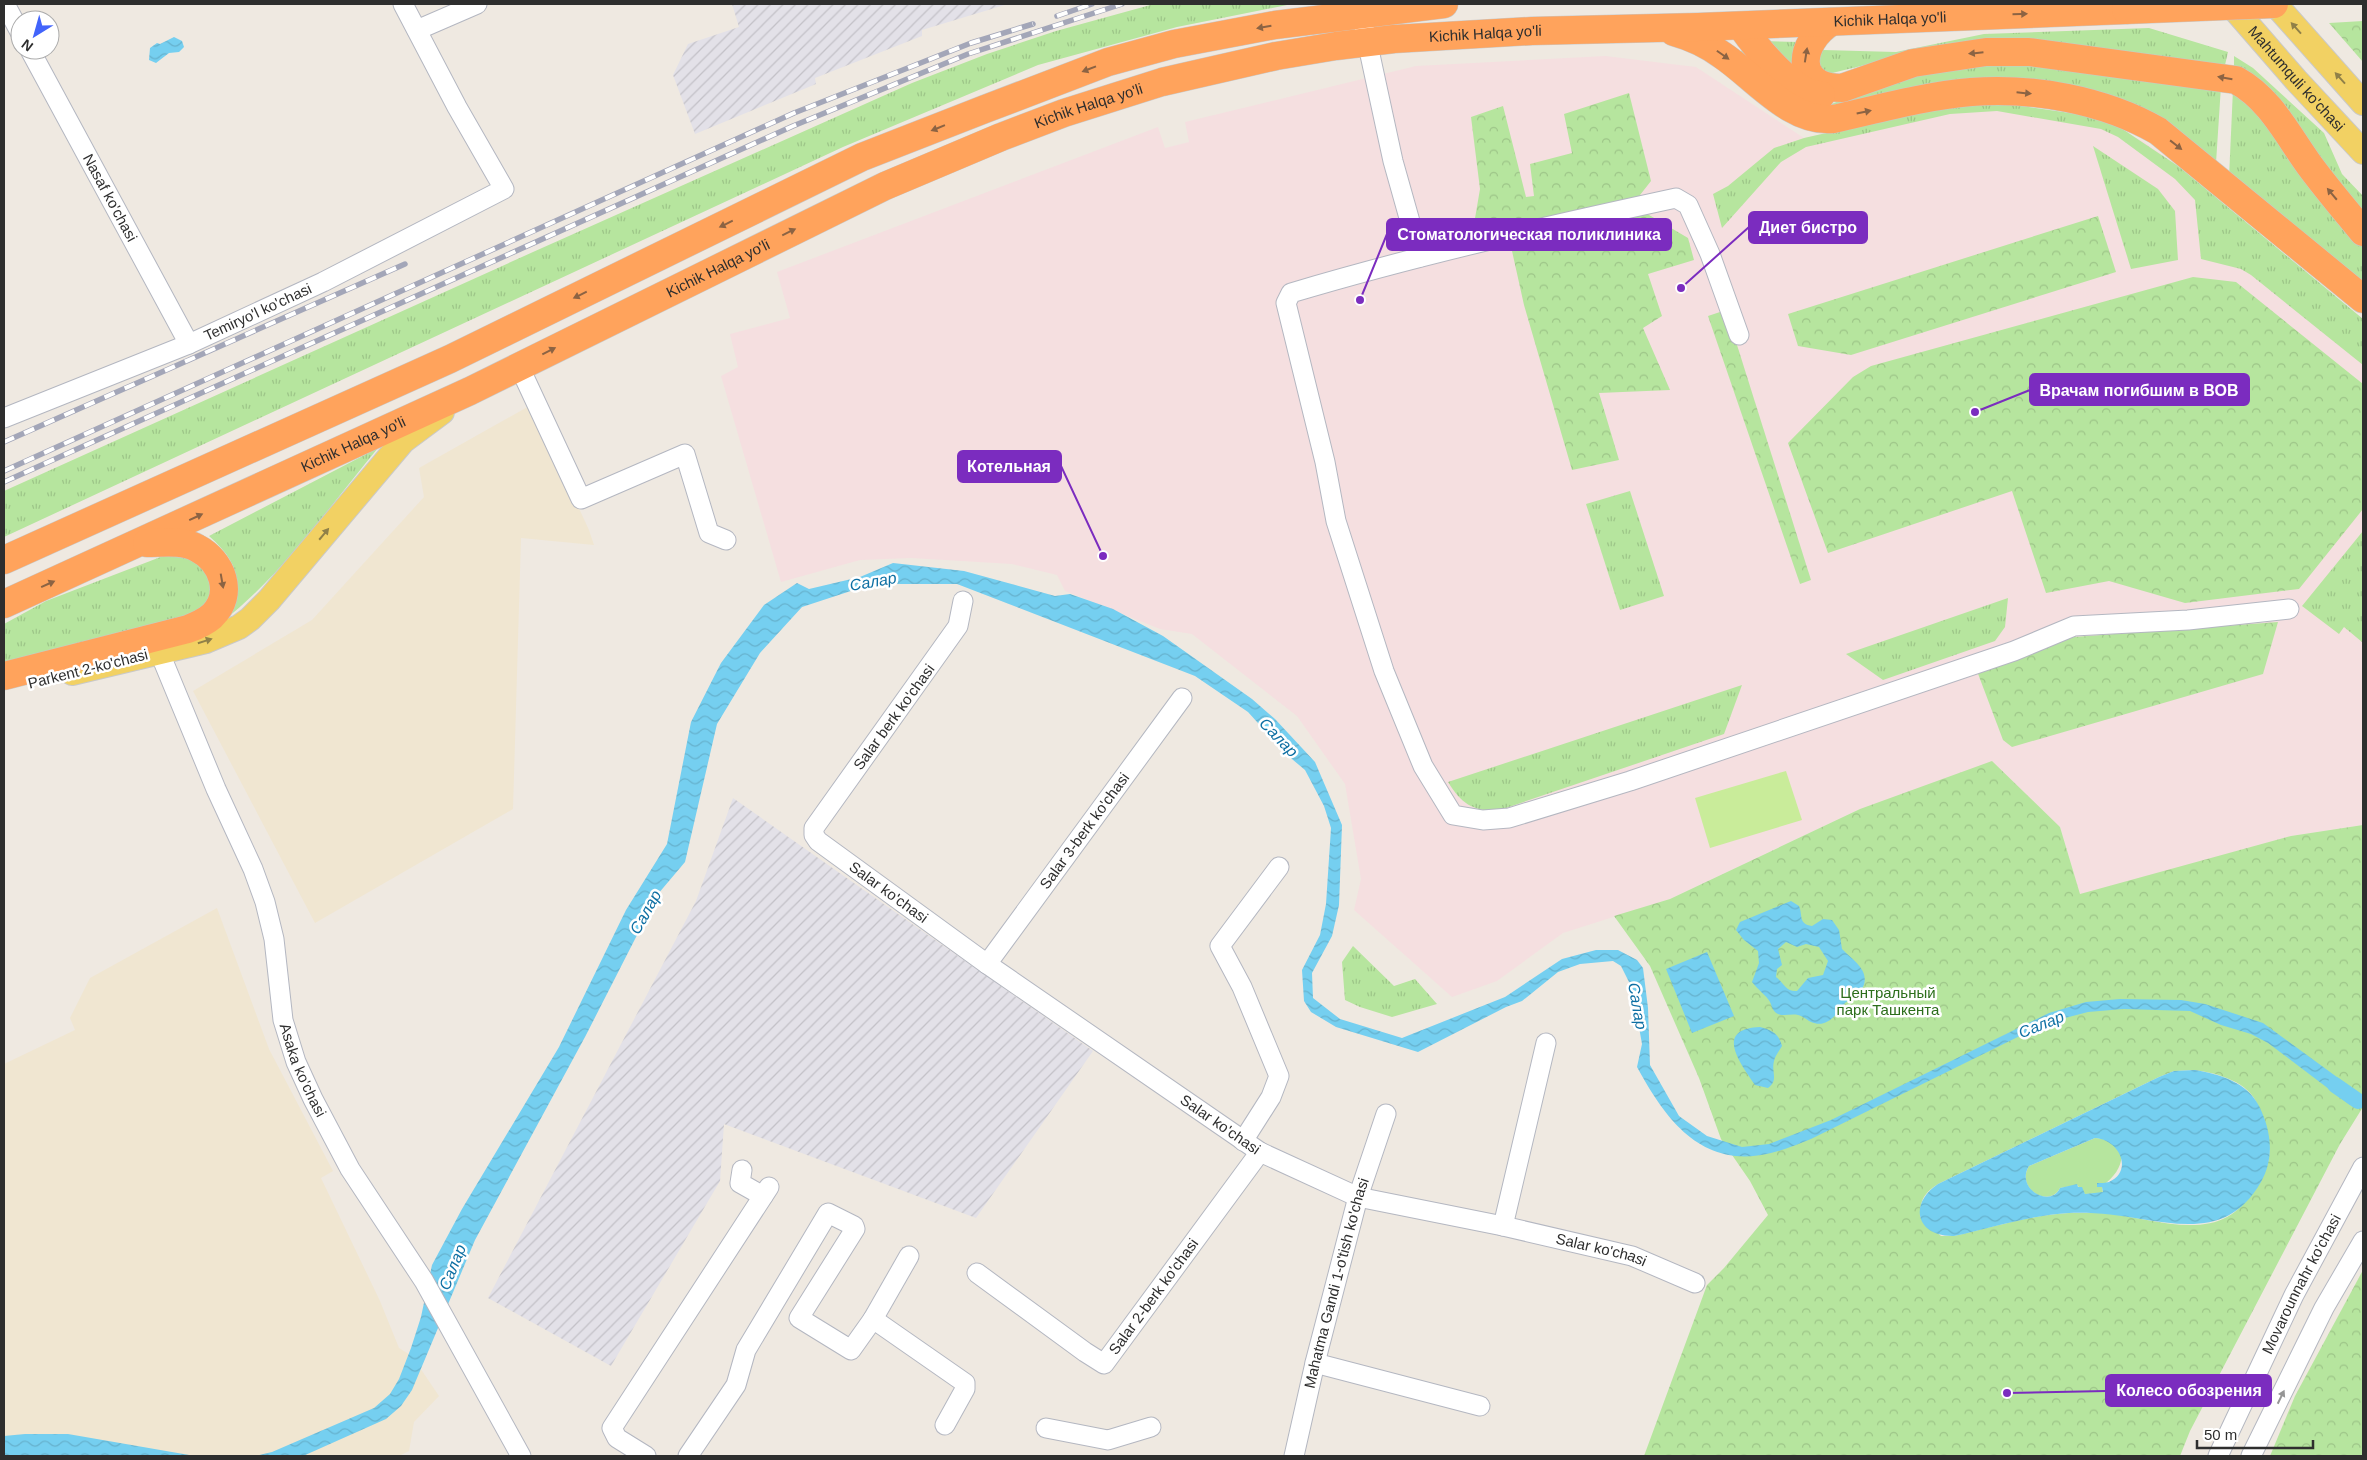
<svg xmlns="http://www.w3.org/2000/svg" width="2367" height="1460" viewBox="0 0 2367 1460" font-family="Arial,sans-serif">
  <style>
    .industrial { fill: url(#industrial-furrows) }
    .education { fill: #f0e6d1 }
    .medical { fill: #f5dfe0 }
    .grass { fill: url(#grass-tufts) }
    .forest { fill: url(#forest-crowns); fill-rule: evenodd }
    .park { fill: #b6e59e }
    .pitch { fill: #c9ec9a }
    .water { fill: url(#water-waves); fill-rule: evenodd }
    .lines { fill: none; stroke-linecap: round; stroke-linejoin: round }
    .canal { stroke: #75cff0; stroke-width: 16 }
    .minor-casing { stroke: #b4b7c1; stroke-width: 21 }
    .major-casing { stroke: #c9c9c9; stroke-width: 26 }
    .highway-casing { stroke: #c9c9c9; stroke-width: 29 }
    .minor { stroke: #fff; stroke-width: 19 }
    .major { stroke: #f2d163; stroke-width: 24 }
    .highway { stroke: #ffa35c; stroke-width: 28 }
    .rail-casing { stroke: #a3a6b8; stroke-width: 5.5 }
    .rail { stroke: #fff; stroke-width: 4; stroke-dasharray: 11; stroke-linecap: butt }
    .highway-bridge-casing { stroke: #c9c9c9; stroke-width: 29; stroke-linecap: butt }
    .highway-bridge { stroke: #ffa35c; stroke-width: 28 }
    .oneway { fill: #8c6343 }
    .oneway2 { fill: #908048 }
    .oneway3 { fill: #969696 }
    .labels { text-anchor: middle; stroke-width: 5; stroke-linejoin: round; paint-order: stroke }
    .street-label { font-size: 15px; fill: #2e2e2e; stroke: #fff }
    .park-label { font-size: 15px; fill: #2c6e1b; stroke: #fff }
    .water-label { font-size: 16px; font-style: italic; fill: #0d6fa3; stroke: #fff }
    .leader { fill: none; stroke: #7b2cbf; stroke-width: 2 }
    .callout-dot { fill: #7b2cbf; stroke: #fff; stroke-width: 2 }
    .callout { fill: #7b2cbf; stroke: #7b2cbf; stroke-width: 2 }
    .callout-label { font-size: 16px; text-anchor: middle; font-weight: bold; fill: #fff }
  </style>
  <defs>
    <pattern id="industrial-furrows" width="10" height="10" patternUnits="userSpaceOnUse" patternTransform="scale(1.25)"><rect width="10" height="10" fill="#e3e1e8"/><path d="M-1 1l2-2M0 10L10 0M9 11l2-2" fill="none" stroke="#c3c1c7"/></pattern>
    <pattern id="grass-tufts" width="24" height="20" patternUnits="userSpaceOnUse" patternTransform="scale(1.25)"><rect width="24" height="20" fill="#b6e59e"/><path d="M3 7l-1-3M5 7V3M7 7l1-3M15 17l-1-3M17 17v-4M19 17l1-3" fill="none" stroke="#9dc588"/></pattern>
    <pattern id="forest-crowns" width="20" height="18" patternUnits="userSpaceOnUse" patternTransform="scale(1.25)"><rect width="20" height="18" fill="#b6e59e"/><path d="M2 6a3 3 0 1 1 6 0M12 15a3 3 0 1 1 6 0" fill="none" stroke="#9dc588"/></pattern>
    <pattern id="water-waves" width="16" height="10" patternUnits="userSpaceOnUse" patternTransform="scale(1.25)"><rect width="16" height="10" fill="#75cff0"/><path d="M0 5q4-4 8 0t8 0" fill="none" stroke="#66b2ce"/></pattern>
  </defs>
  <rect width="100%" height="100%" fill="#efe9e1"/>
  <g class="industrial">
    <polygon points="732,4 1008,4 922,30 922,36 815,78 816,84 695,134 673,75 688,44 739,27"/>
    <polygon points="733,798 1093,1051 976,1218 724,1124 720,1181 611,1366 488,1298 696,901"/>
  </g>
  <g class="education">
    <polygon points="531,405 589,530 594,545 521,538 513,809 315,923 193,691 312,620 424,497 419,468"/>
    <polygon points="217,908 269,1049 333,1171 321,1178 380,1301 399,1348 412,1356 439,1396 414,1422 409,1451 399,1456 4,1456 4,1064 75,1030 70,1018 90,978"/>
  </g>
  <polygon class="medical" points="1605,56 1696,67 1804,138 1946,106 2084,115 2143,141 2162,154 2363,319 2363,825 2291,836 2080,895 2060,826 1860,809 1670,899 1563,933 1497,981 1452,997 1354,910 1361,879 1345,784 1297,716 1192,634 1160,629 1065,591 1057,575 1012,564 911,558 860,560 781,582 721,376 738,367 730,334 790,318 777,272 1158,127 1165,148 1189,142 1185,122 1416,66"/>
  <g class="grass">
    <polygon points="1154,4 1292,4 1177,27 1038,65 843,147 4,537 4,491 533,252 912,83 987,54 1056,31"/>
    <polygon points="2149,28 2228,52 2225,65 1898,57 1828,74 1820,72 1816,54 1823,50 1896,52 1984,34"/>
    <polygon points="1761,41 1799,42 1795,72"/>
    <polygon points="1744,51 1829,105 1913,72 2002,59 2221,86 2216,163 2092,95 1821,113 1734,52"/>
    <polygon points="2234,56 2253,68 2324,133 2342,174 2363,196 2363,220 2234,69"/>
    <polygon points="2233,89 2240,91 2363,244 2363,287 2229,178"/>
    <polygon points="2000,103 2084,115 2121,128 2178,166 2363,319 2363,365 2251,275 2241,269 2201,259 2195,200 2175,179 2118,137 2101,129 1997,111 1950,114 1806,147 1781,162 1722,228 1713,194 1728,186 1774,148 1804,138 1946,106"/>
    <polygon points="2093,146 2158,189 2175,211 2178,260 2131,269"/>
    <path d="M 378,448 C 329,507 283,574 222,622 C 243,586 242,565 209,536 Z"/>
    <polygon points="1630,491 1664,596 1620,610 1586,504"/>
    <polygon points="2363,531 2363,641 2362,642 2344,627 2339,634 2302,606"/>
    <polygon points="171,553 203,558 213,590 203,611 185,618 4,662 4,624 46,601"/>
    <polygon points="2008,598 2005,627 1995,641 1883,680 1846,654"/>
    <path d="M 1742,685 L 1724,734 L 1497,811 C 1472,811 1461,803 1448,782 Z"/>
    <polygon points="1353,946 1394,986 1415,979 1437,1004 1392,1017 1360,1007 1345,1000 1342,962"/>
  </g>
  <g class="forest">
    <polygon points="2363,21 2363,62 2329,23"/>
    <polygon points="1629,93 1651,181 1640,195 1644,212 1688,238 1694,260 1648,274 1662,316 1643,328 1670,390 1599,393 1619,460 1572,470 1524,305 1506,224 1473,230 1480,189 1471,117 1503,106 1526,197 1534,196 1530,164 1572,153 1564,114"/>
    <polygon points="2098,216 2116,272 1851,355 1798,346 1788,314"/>
    <polygon points="2193,277 2236,282 2363,384 2363,509 2299,589 2185,603 2109,581 2046,593 2012,491 1828,553 1788,443 1853,377 1871,366"/>
    <polygon points="1726,310 1811,580 1800,584 1708,316"/>
    <polygon points="2278,622 2263,674 2012,747 2003,740 1977,671 2074,637"/>
    <path d="M 1992,761 L 2060,827 L 2080,894 L 2291,836 L 2363,825 L 2363,1107 L 2340,1144 L 2190,1431 L 2180,1456 L 1644,1456 L 1707,1285 L 1724,1268 L 1768,1215 L 1750,1181 L 1721,1139 L 1699,1078 L 1650,966 L 1614,916 L 1670,899 L 1860,809 ZM 2195,1070 C 2217,1073 2250,1082 2258,1106 C 2270,1142 2278,1157 2253,1191 C 2245,1201 2239,1211 2227,1217 C 2193,1236 2140,1216 2103,1213 C 2092,1213 2080,1213 2069,1213 C 2030,1215 1991,1228 1954,1236 L 1941,1236 L 1920,1217 C 1920,1200 1924,1193 1938,1184 L 2159,1077 L 2174,1071 Z"/>
    <polygon points="2363,1270 2363,1456 2270,1456 2295,1396"/>
  </g>
  <path class="park" d="M 2095,1138 C 2131,1140 2127,1169 2102,1186 L 2103,1193 L 2085,1194 L 2077,1185 L 2060,1188 C 2049,1209 2015,1188 2029,1166 Z"/>
  <polygon class="pitch" points="1786,771 1802,820 1710,848 1695,798"/>
  <g class="water">
    <polygon points="174,37 182,41 184,47 179,52 169,53 156,63 149,60 150,48 157,43 160,44"/>
    <path d="M 893,563 L 964,571 L 1055,596 L 1070,594 L 1113,609 L 1163,636 L 1252,699 L 1275,719 L 1315,762 L 1342,825 L 1339,905 L 1332,936 L 1312,973 L 1313,998 L 1340,1019 L 1402,1038 L 1505,997 L 1562,959 L 1596,950 L 1618,950 L 1637,960 L 1643,968 L 1648,1008 L 1650,1065 L 1679,1116 L 1707,1136 L 1742,1147 L 1769,1144 L 1831,1120 L 2049,1013 L 2086,1002 L 2120,999 L 2181,1000 L 2205,1004 L 2263,1023 L 2356,1091 L 2350,1105 L 2268,1043 L 2251,1034 L 2221,1025 L 2190,1011 L 2123,1009 L 2088,1012 L 2046,1023 L 1811,1139 C 1798,1144 1784,1150 1771,1153 C 1702,1170 1666,1120 1637,1067 L 1642,1044 L 1632,988 L 1621,966 L 1613,961 L 1580,964 L 1558,972 L 1522,1001 L 1506,1007 L 1418,1052 L 1336,1027 L 1311,1012 L 1304,1001 L 1302,970 L 1320,935 L 1326,904 L 1331,828 L 1324,806 L 1305,770 L 1286,754 L 1248,712 L 1195,676 L 957,584 L 897,584 L 866,586 L 802,607 L 760,653 L 717,724 L 685,862 L 658,894 L 585,1037 L 475,1240 L 412,1390 L 401,1406 L 386,1419 L 303,1456 L 255,1456 L 272,1452 L 374,1408 L 390,1394 L 399,1379 L 411,1348 L 421,1317 L 432,1265 L 462,1209 L 559,1047 L 626,910 L 667,844 L 691,722 L 721,663 L 764,605 L 797,583 L 809,589 L 860,577 Z"/>
    <path d="M 1791,901 L 1799,906 C 1803,915 1798,924 1812,926 L 1823,919 L 1832,920 L 1839,930 L 1842,949 C 1856,963 1876,974 1857,996 C 1854,1000 1848,1000 1845,1003 C 1837,1014 1827,1029 1811,1022 C 1807,1020 1803,1016 1798,1015 C 1790,1013 1782,1018 1775,1012 C 1772,1009 1772,1006 1770,1002 C 1767,996 1757,989 1752,982 L 1759,963 L 1758,951 L 1744,940 L 1736,930 L 1740,922 ZM 1786,942 L 1797,947 L 1806,944 L 1819,947 L 1828,961 L 1823,975 L 1808,978 L 1797,991 C 1786,992 1784,983 1776,977 L 1777,969 L 1782,965 L 1778,949 Z"/>
    <polygon points="1707,952 1734,1016 1692,1033 1666,969"/>
    <path d="M 1760,1027 C 1772,1030 1779,1034 1782,1046 C 1779,1051 1775,1056 1774,1061 C 1771,1072 1779,1080 1768,1088 L 1755,1085 C 1741,1064 1713,1029 1760,1027 Z"/>
    <path d="M 2195,1070 C 2219,1074 2247,1082 2259,1106 C 2271,1130 2275,1157 2261,1182 C 2232,1232 2191,1227 2141,1219 C 2117,1215 2094,1212 2069,1213 C 2031,1215 1991,1228 1954,1236 C 1916,1237 1908,1204 1938,1184 L 2159,1077 L 2174,1071 ZM 2095,1138 C 2121,1140 2133,1172 2109,1182 C 2106,1183 2100,1183 2097,1183 L 2097,1187 L 2102,1187 L 2103,1192 L 2085,1194 L 2082,1187 L 2078,1187 L 2077,1184 L 2060,1188 C 2050,1209 2015,1188 2029,1166 Z"/>
    <polygon points="25,1434 68,1434 195,1456 4,1456 4,1436"/>
  </g>
  <g class="lines">
    <polyline class="canal" points="2335,1085 2358,1101"/>
    <g class="minor-casing">
      <g id="minor">
        <polyline points="5,4 20,32"/>
        <polyline points="1361,13 1393,161 1420,257"/>
        <polyline points="417,30 477,4"/>
        <path id="s1" d="M 30,50 L 189,344"/>
        <path d="M 1739,335 L 1710,254 L 1688,205 L 1676,198 C 1547,226 1418,255 1291,293 L 1286,303 L 1325,462 L 1336,521 L 1384,671 L 1423,766 L 1453,815 L 1483,820 L 1509,818 L 1630,781 L 2014,651 L 2074,626 L 2188,620 L 2289,609"/>
        <polyline points="519,366 581,499 685,454 709,533 726,540"/>
        <path id="s2" d="M 4,418 L 189,344 L 323,282 L 504,189 L 457,107 L 403,4"/>
        <path id="s3" d="M 963,601 L 958,626 L 814,828 L 814,835 L 818,841 L 987,964 L 1260,1152 L 1358,1197 L 1503,1226 L 1632,1256 L 1695,1283"/>
        <path id="s4" d="M 154,639 L 216,789 L 253,869 L 265,902 L 274,939 L 283,1020 L 296,1062 L 313,1099 L 350,1169 L 424,1281 L 521,1456"/>
        <path id="s5" d="M 987,964 L 1182,698"/>
        <polyline points="1243,1141 1271,1097 1279,1076 1242,987 1220,946 1279,867"/>
        <polyline points="742,1170 740,1183 763,1196"/>
        <polyline points="1503,1226 1546,1043"/>
        <path id="s6" d="M 977,1273 L 1085,1352 L 1104,1364 L 1260,1152"/>
        <polyline points="873,1319 909,1256"/>
        <polyline points="1315,1363 1480,1406"/>
        <polyline points="1046,1428 1108,1440 1151,1427"/>
        <polyline points="646,1456 617,1438 612,1428 769,1187"/>
        <polyline points="688,1456 736,1385 746,1350 828,1213 854,1226 855,1229 799,1318 851,1350 873,1319 965,1383 965,1389 945,1425"/>
        <path id="s7" d="M 1294,1456 L 1315,1363 L 1358,1197 L 1386,1114"/>
        <path id="s8" d="M 2218,1456 L 2294,1295 L 2363,1167"/>
        <polyline points="2251,1456 2324,1308 2363,1241"/>
      </g>
    </g>
    <g class="major-casing">
      <g id="major">
        <path id="s9" d="M 2230,4 L 2296,80 L 2363,152"/>
        <polyline points="2275,4 2363,103"/>
        <polyline points="72,673 206,641 239,627 250,619 269,600 403,441 442,412"/>
      </g>
    </g>
    <g class="highway-casing">
      <g id="highway">
        <path d="M 1831,22 C 1798,43 1793,88 1842,88 L 1913,63 L 1986,52 L 2029,52 L 2236,80 C 2271,99 2288,136 2310,166 C 2327,189 2345,210 2363,232"/>
        <path d="M 1741,26 C 1755,46 1795,96 1821,95"/>
        <path d="M 1674,32 C 1692,37 1707,44 1722,55 C 1755,77 1790,123 1833,119 C 1878,109 1924,96 1971,92 C 2033,87 2104,100 2158,131 L 2363,299"/>
        <polyline points="4,560 450,359 862,157 985,109 1108,62 1174,44 1275,25 1444,4"/>
        <path id="s10" d="M 4,604 L 470,391 L 885,186 L 1001,137 L 1064,113 L 1162,82 L 1276,56 L 1336,46 L 1394,39 L 1532,31 L 1698,27 L 2126,10"/>
        <path d="M 4,676 L 188,629 C 196,626 205,622 212,616 C 235,594 222,561 197,548 C 183,540 162,543 147,543"/>
      </g>
    </g>
    <use href="#minor" class="minor"/>
    <use href="#major" class="major"/>
    <use href="#highway" class="highway"/>
    <g class="rail-casing">
      <g id="rail">
        <polyline points="1057,16 1092,4"/>
        <polyline points="4,442 405,264"/>
        <polyline points="4,471 794,113 971,43 1033,24"/>
        <polyline points="4,482 793,126 968,54 1122,4"/>
      </g>
    </g>
    <use href="#rail" class="rail"/>
    <g class="highway-bridge-casing">
      <polyline id="highway-bridge" points="2126,10 2274,4"/>
    </g>
    <use href="#highway-bridge" class="highway-bridge"/>
  </g>
  <defs><path id="oneway-solid" d="M-6-.8H1V-3.2L6.5 0L1 3.2V.8H-6Z" transform="scale(1.25)"/></defs>
  <g class="oneway">
    <use href="#oneway-solid" transform="translate(2020 14) rotate(-2)"/>
    <use href="#oneway-solid" transform="translate(1264 27) rotate(170)"/>
    <use href="#oneway-solid" transform="translate(1976 53) rotate(174)"/>
    <use href="#oneway-solid" transform="translate(1723 55) rotate(35)"/>
    <use href="#oneway-solid" transform="translate(1806 55) rotate(-81)"/>
    <use href="#oneway-solid" transform="translate(1089 69) rotate(159)"/>
    <use href="#oneway-solid" transform="translate(2225 78) rotate(-170)"/>
    <use href="#oneway-solid" transform="translate(2024 93) rotate(6)"/>
    <use href="#oneway-solid" transform="translate(1864 112) rotate(-12)"/>
    <use href="#oneway-solid" transform="translate(938 128) rotate(158)"/>
    <use href="#oneway-solid" transform="translate(2176 145) rotate(38)"/>
    <use href="#oneway-solid" transform="translate(2332 194) rotate(-130)"/>
    <use href="#oneway-solid" transform="translate(726 224) rotate(154)"/>
    <use href="#oneway-solid" transform="translate(789 232) rotate(-26)"/>
    <use href="#oneway-solid" transform="translate(580 295) rotate(154)"/>
    <use href="#oneway-solid" transform="translate(549 351) rotate(-27)"/>
    <use href="#oneway-solid" transform="translate(196 517) rotate(-25)"/>
    <use href="#oneway-solid" transform="translate(222 581) rotate(80)"/>
    <use href="#oneway-solid" transform="translate(48 584) rotate(-24)"/>
  </g>
  <g class="oneway2">
    <use href="#oneway-solid" transform="translate(2296 28) rotate(-132)"/>
    <use href="#oneway-solid" transform="translate(2340 78) rotate(-132)"/>
    <use href="#oneway-solid" transform="translate(324 534) rotate(-50)"/>
    <use href="#oneway-solid" transform="translate(205 641) rotate(-18)"/>
  </g>
  <use class="oneway3" href="#oneway-solid" transform="translate(2281 1397) rotate(-64)"/>
  <g class="labels">
    <g class="street-label">
      <text dy="5" stroke="none"><textPath href="#s10" startOffset="2004">Kichik Halqa yo'li</textPath></text>
      <text dy="5" stroke="none"><textPath href="#s10" startOffset="1599">Kichik Halqa yo'li</textPath></text>
      <text dy="5" stroke="none"><textPath href="#s9" startOffset="100">Mahtumquli ko'chasi</textPath></text>
      <text dy="5" stroke="none"><textPath href="#s10" startOffset="1194">Kichik Halqa yo'li</textPath></text>
      <text dy="5" stroke="none"><textPath href="#s1" startOffset="168">Nasaf ko'chasi</textPath></text>
      <text dy="5" stroke="none"><textPath href="#s10" startOffset="789">Kichik Halqa yo'li</textPath></text>
      <text dy="5" stroke="none"><textPath href="#s2" startOffset="275">Temiryo'l ko'chasi</textPath></text>
      <text dy="5" stroke="none"><textPath href="#s10" startOffset="384">Kichik Halqa yo'li</textPath></text>
      <text transform="translate(88 669) rotate(-14)" y="5">Parkent 2-ko'chasi</text>
      <text transform="translate(894 717) rotate(-54)" y="5">Salar berk ko'chasi</text>
      <text dy="5" stroke="none"><textPath href="#s5" startOffset="165">Salar 3-berk ko'chasi</textPath></text>
      <text dy="5" stroke="none"><textPath href="#s3" startOffset="375">Salar ko'chasi</textPath></text>
      <text dy="5" stroke="none"><textPath href="#s4" startOffset="459">Asaka ko'chasi</textPath></text>
      <text dy="5" stroke="none"><textPath href="#s3" startOffset="780">Salar ko'chasi</textPath></text>
      <text dy="5" stroke="none"><textPath href="#s3" startOffset="1185">Salar ko'chasi</textPath></text>
      <text dy="5" stroke="none"><textPath href="#s7" startOffset="178">Mahatma Gandi 1-o'tish ko'chasi</textPath></text>
      <text dy="5" stroke="none"><textPath href="#s8" startOffset="191">Movarounnahr ko'chasi</textPath></text>
      <text dy="5" stroke="none"><textPath href="#s6" startOffset="240">Salar 2-berk ko'chasi</textPath></text>
    </g>
    <g class="park-label">
      <text x="1888" y="998">Центральный<tspan x="1888" dy="17">парк Ташкента</tspan></text>
    </g>
    <g class="water-label">
      <text transform="translate(873 581) rotate(-10)" y="6">Салар</text>
      <text transform="translate(1279 737) rotate(46)" y="6">Салар</text>
      <text transform="translate(645 912) rotate(-61)" y="6">Салар</text>
      <text transform="translate(1638 1006) rotate(80)" y="6">Салар</text>
      <text transform="translate(2041 1024) rotate(-22)" y="6">Салар</text>
      <text transform="translate(452 1267) rotate(-68)" y="6">Салар</text>
    </g>
  </g>
  <path class="leader" d="M1681 288L1749 227M1360 300L1387 234M1975 412L2030 390M1103 556L1061 466M2007 1393L2106 1391"/>
  <g class="callout-dot">
    <circle cx="1681" cy="288" r="5"/>
    <circle cx="1360" cy="300" r="5"/>
    <circle cx="1975" cy="412" r="5"/>
    <circle cx="1103" cy="556" r="5"/>
    <circle cx="2007" cy="1393" r="5"/>
  </g>
  <g class="callout">
    <rect x="1749" y="212" width="118" height="31" rx="5"/>
    <rect x="1387" y="219" width="284" height="31" rx="5"/>
    <rect x="2030" y="374" width="219" height="31" rx="5"/>
    <rect x="958" y="451" width="103" height="31" rx="5"/>
    <rect x="2106" y="1375" width="165" height="31" rx="5"/>
  </g>
  <g class="callout-label">
    <text x="1808" y="233">Диет бистро</text>
    <text x="1529" y="240">Стоматологическая поликлиника</text>
    <text x="2139" y="396">Врачам погибшим в ВОВ</text>
    <text x="1009" y="472">Котельная</text>
    <text x="2189" y="1396">Колесо обозрения</text>
  </g>
  <rect width="2367" height="1460" fill="none" stroke="#2e2e2e" stroke-width="10"/>
  <g transform="translate(35 35) rotate(217)"><circle r="24" fill="#ffffff" stroke="#ababab"/>
  <path d="M0-4L9 19L0 12L-9 19Z" fill="#4264fb"/>
  <text y="-8" font-size="14" font-weight="bold" text-anchor="middle" fill="#2e2e2e">N</text>
  </g>
  <path d="M2197 1440v8h116v-8" fill="none" stroke="#2e2e2e" stroke-width="2.5"/>
  <text x="2204" y="1440" font-size="15" fill="#2e2e2e" stroke="#ffffff" stroke-width="4" paint-order="stroke">50 m</text>
</svg>
